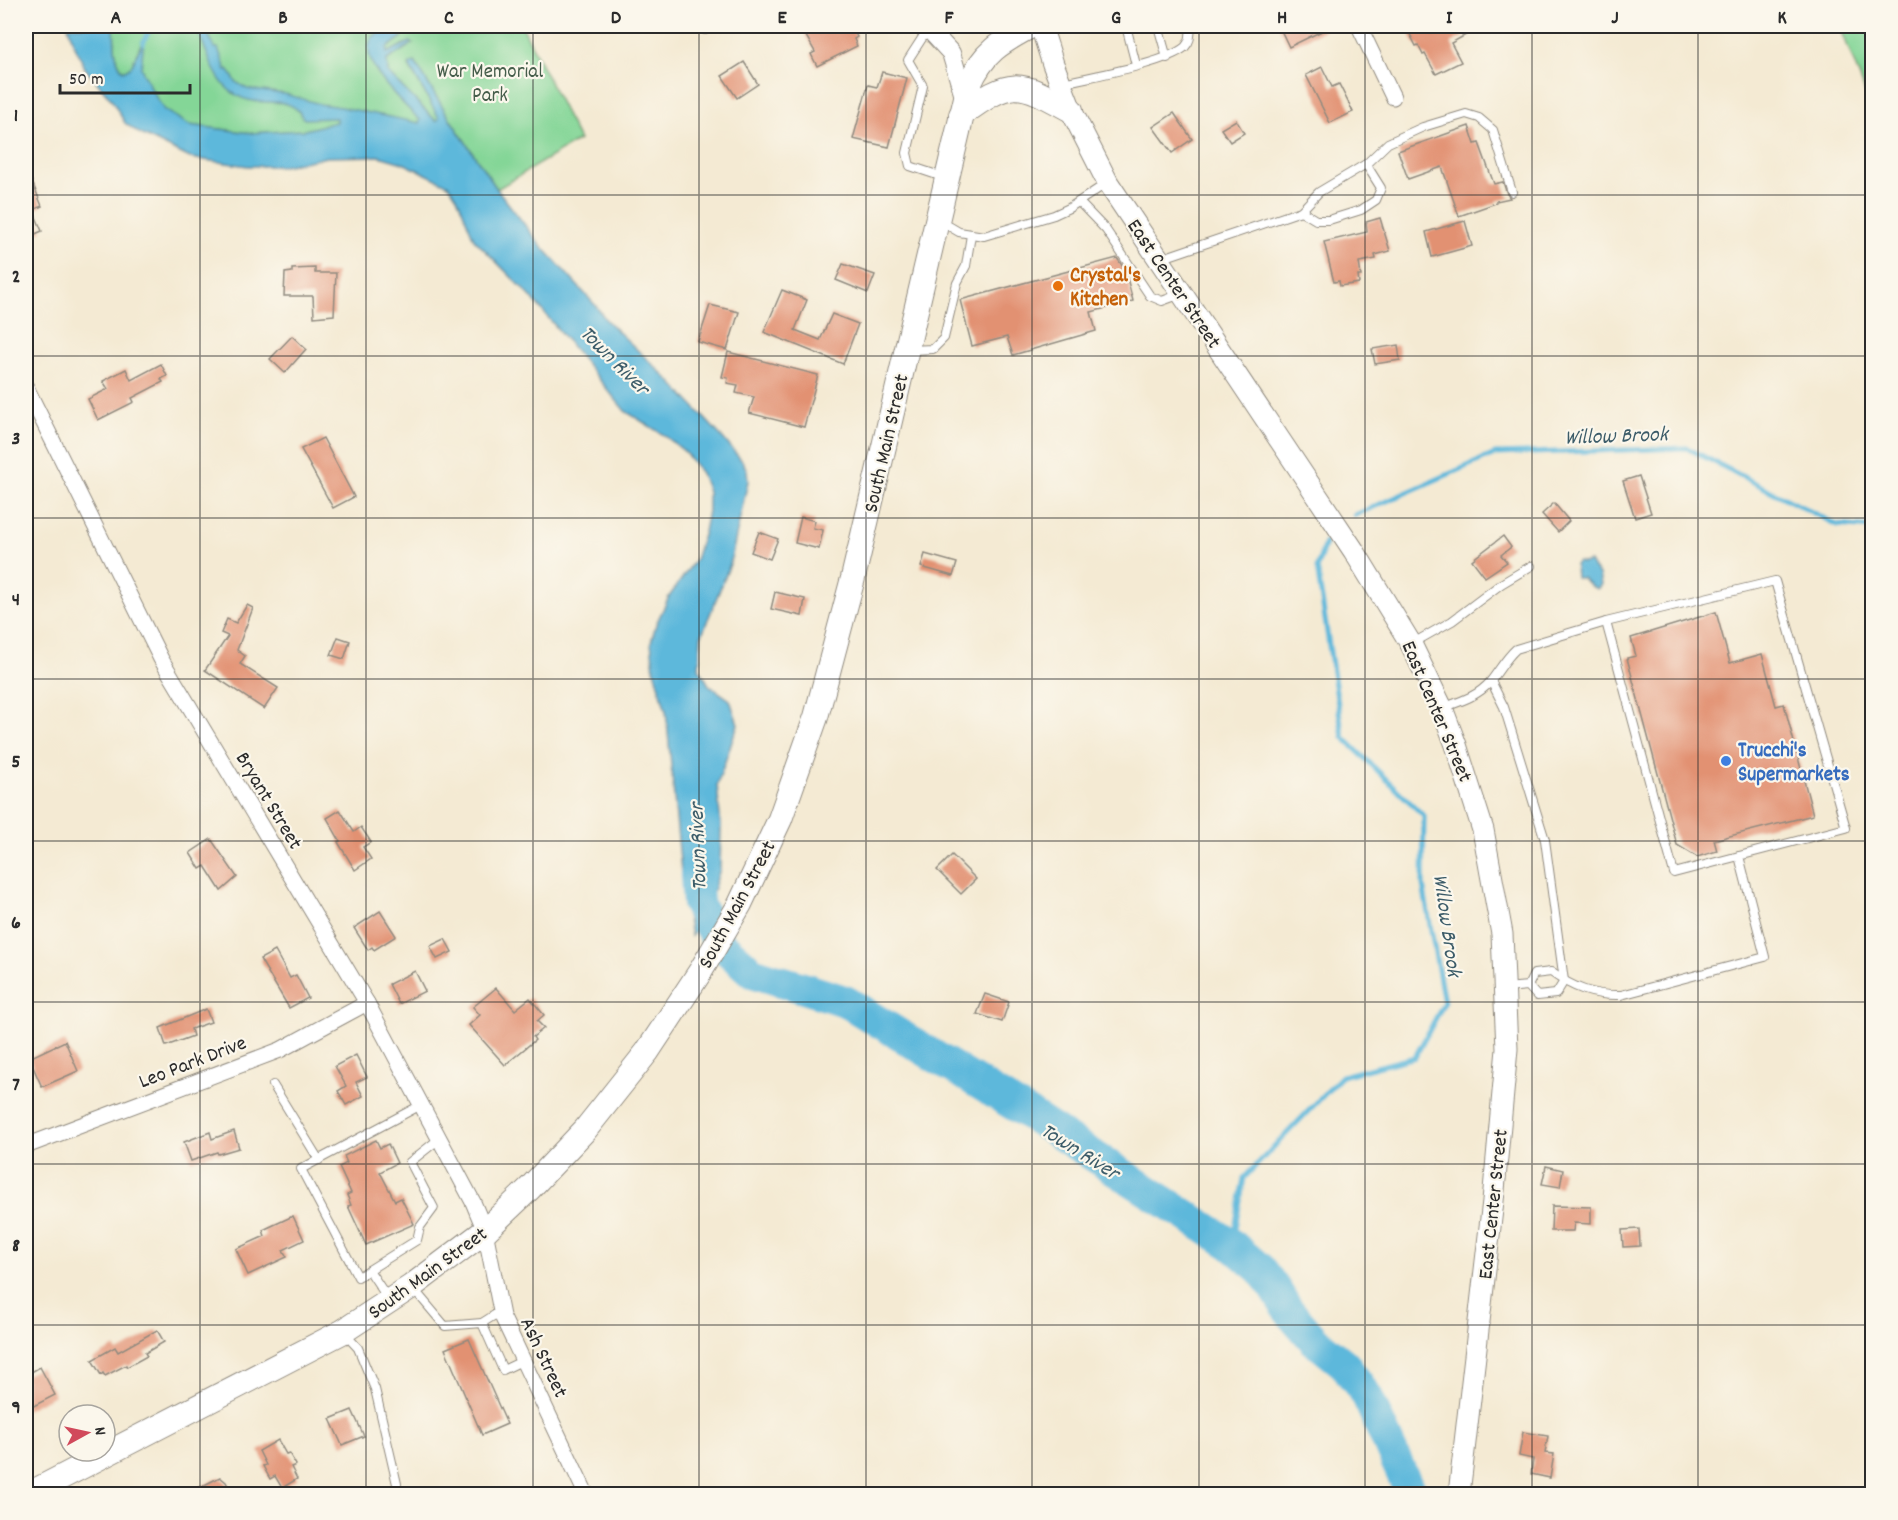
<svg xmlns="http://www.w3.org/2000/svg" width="1898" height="1520" viewBox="0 0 1898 1520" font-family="Dekko,sans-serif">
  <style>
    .green { fill: #84d697; stroke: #588061; stroke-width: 1.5 }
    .water { fill: #5db8db; stroke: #447283; stroke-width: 1.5 }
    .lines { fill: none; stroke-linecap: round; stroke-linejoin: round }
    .stream { stroke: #5db8db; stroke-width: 5 }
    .river { stroke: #5db8db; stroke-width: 32 }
    .building { fill: #e29172 }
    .service-casing { stroke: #908a7f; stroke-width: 10 }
    .minor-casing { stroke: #908a7f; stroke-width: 17 }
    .tertiary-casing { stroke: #908a7f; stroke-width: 20 }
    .secondary-casing { stroke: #908a7f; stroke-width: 23 }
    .primary-casing { stroke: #908a7f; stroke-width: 26 }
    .service { stroke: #fff; stroke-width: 8 }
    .minor { stroke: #fff; stroke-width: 15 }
    .tertiary { stroke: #fff; stroke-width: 18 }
    .secondary { stroke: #fff; stroke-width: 21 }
    .primary { stroke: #fff; stroke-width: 24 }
    .grid { fill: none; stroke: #2b2b2b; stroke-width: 1.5; stroke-opacity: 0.55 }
    .food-dot { fill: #e8710a; stroke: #fbf7ec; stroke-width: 2 }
    .shop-dot { fill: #3f7fe0; stroke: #fbf7ec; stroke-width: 2 }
    .labels { text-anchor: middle; stroke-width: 4.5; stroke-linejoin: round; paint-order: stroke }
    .park-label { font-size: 21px; fill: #465e4b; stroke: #fbf7ec }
    .food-label { font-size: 21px; font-weight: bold; fill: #c56008; stroke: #fbf7ec; text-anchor: start }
    .street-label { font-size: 21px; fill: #2b2b2b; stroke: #fbf7ec }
    .shop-label { font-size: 21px; font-weight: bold; fill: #366cbe; stroke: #fbf7ec; text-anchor: start }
    .water-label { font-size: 22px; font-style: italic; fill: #3c5c69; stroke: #fbf7ec }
    .neatline { fill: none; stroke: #2b2b2b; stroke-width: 2 }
    .grid-label { font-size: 20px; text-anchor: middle; font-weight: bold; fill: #2b2b2b }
  </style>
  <rect width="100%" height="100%" fill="#fbf7ec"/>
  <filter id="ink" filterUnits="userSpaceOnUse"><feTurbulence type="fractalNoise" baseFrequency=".0167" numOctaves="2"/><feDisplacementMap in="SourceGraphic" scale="12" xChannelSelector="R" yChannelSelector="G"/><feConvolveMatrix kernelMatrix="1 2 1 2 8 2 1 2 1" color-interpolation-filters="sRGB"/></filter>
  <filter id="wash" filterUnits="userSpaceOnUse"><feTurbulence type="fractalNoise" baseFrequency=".008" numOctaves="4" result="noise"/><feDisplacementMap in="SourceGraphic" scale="24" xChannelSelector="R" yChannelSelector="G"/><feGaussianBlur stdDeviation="1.35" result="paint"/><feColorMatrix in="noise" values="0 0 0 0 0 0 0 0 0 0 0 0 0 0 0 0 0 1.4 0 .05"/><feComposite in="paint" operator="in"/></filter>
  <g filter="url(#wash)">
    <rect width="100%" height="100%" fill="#f4ead3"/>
    <g class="green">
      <path d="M 114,26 L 386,26 L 380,77 L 420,120 L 419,123 L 337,122 L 305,130 L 251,133 L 189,125 L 164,110 L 154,94 L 141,68 L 143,39 L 131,68 L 123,71 C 113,58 115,41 114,26 Z"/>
      <polygon points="397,26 522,26 579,140 497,189 450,119 415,62 409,66 440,119 436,121 388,73 387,60 412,44 404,44 387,54 386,49 402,37"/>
      <polygon points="1840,26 1872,26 1872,110"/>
    </g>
    <g class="water">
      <path d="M 68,26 L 114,26 C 115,41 113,58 123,71 L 131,67 L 144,39 L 141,68 L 154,94 L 164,110 L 189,125 L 251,133 L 305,130 L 336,122 L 336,118 L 304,119 C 301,116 299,110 295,108 C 278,95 252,111 228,89 C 212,74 205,46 196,26 L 204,26 L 215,48 L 218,48 L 226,70 L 228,69 L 236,82 L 247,89 L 285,94 L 320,104 L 341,107 L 419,123 L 420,120 C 405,105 352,59 374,36 C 377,33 383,31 386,28 L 386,26 L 397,26 L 402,37 L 387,48 L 387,53 L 410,42 L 412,44 L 387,60 L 388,73 L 436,121 L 439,118 L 409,65 L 415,62 L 450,119 L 497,189 L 538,242 L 596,306 L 606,320 L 672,383 L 722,437 L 742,461 L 747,470 L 748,481 L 730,564 L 701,637 L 699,668 L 709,685 L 730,700 L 738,724 L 717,785 L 721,827 L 720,869 L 710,900 L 691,936 L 683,893 L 666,711 L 654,670 L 651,642 L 656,624 L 669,597 L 695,560 L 704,532 L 708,511 L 708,492 L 701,473 L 685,452 L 664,435 L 625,411 L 533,299 L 474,239 L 457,197 L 449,185 L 403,163 L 379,156 L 327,157 L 283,166 L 248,166 L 190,158 L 139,133 L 125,123 L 111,99 L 85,68 L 73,42 Z"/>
      <polygon points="1578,562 1582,563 1589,562 1599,575 1601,585 1597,589 1591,586 1582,578 1576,578 1575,565"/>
    </g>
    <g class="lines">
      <g class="stream">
        <polyline points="143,43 151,26"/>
        <polyline points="1355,515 1495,454 1687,448 1837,525 1872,528"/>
        <polyline points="1232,1245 1244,1178 1342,1076 1415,1057 1444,1003 1423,885 1424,816 1343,737 1317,567 1325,543"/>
      </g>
      <polyline class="river" points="696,874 698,904 717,941 752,972 845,1001 1027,1113 1232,1245 1260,1269 1274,1287 1288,1310 1314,1340 1344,1364 1367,1396 1411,1494"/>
    </g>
    <g id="blocks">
      <g class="building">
        <polygon points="822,26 851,26 857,37 854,39 857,46 817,66 811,54 815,52 805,34"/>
        <polygon points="1279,26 1332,26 1289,47"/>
        <polygon points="1415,26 1482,26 1451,43 1461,62 1436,74 1425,54 1423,55 1418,45 1416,46 1408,30"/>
        <polygon points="744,62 758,84 737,98 722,76"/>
        <polygon points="1322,67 1332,87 1339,84 1353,112 1330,123 1306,75"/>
        <polygon points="882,72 907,78 889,147 853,139 868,85 877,87"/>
        <polygon points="1174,113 1192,139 1172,153 1153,127"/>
        <polygon points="1236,120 1244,133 1230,142 1221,129"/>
        <polygon points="1469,126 1475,144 1479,143 1494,184 1503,182 1507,194 1510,198 1496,201 1496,203 1459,216 1442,167 1408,179 1398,151"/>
        <polygon points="26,167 42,206 33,210 42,231 26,238"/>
        <polygon points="1380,218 1390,251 1375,255 1376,259 1359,262 1361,276 1358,276 1359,283 1340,286 1339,281 1334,282 1324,242 1367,232 1366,222"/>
        <polygon points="1465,221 1472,246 1432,257 1426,232"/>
        <polygon points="1117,258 1125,270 1133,301 1091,312 1096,331 1013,355 1007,337 972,346 960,300"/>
        <polygon points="843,264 875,275 868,293 836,280"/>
        <polygon points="315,268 315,273 336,273 334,315 314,317 313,296 284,296 285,273 292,272 292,269"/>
        <polygon points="782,290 807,300 795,330 820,340 832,314 858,324 843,364 764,332"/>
        <polygon points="710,305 739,312 727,350 698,342"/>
        <polygon points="292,336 306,349 285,373 270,359"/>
        <polygon points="1398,345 1400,360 1375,364 1372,349"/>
        <polygon points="728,352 818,375 804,427 749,413 754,397 736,393 738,385 727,383 728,378 722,377"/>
        <polygon points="161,364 167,376 161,379 163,382 132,398 134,402 98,420 88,399 108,389 103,381 126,369 131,380"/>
        <polygon points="323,438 354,497 333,508 301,449"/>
        <polygon points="1639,476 1651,513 1635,518 1623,481"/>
        <polygon points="1554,503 1569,521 1558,532 1542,514"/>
        <polygon points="801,517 815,521 813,528 823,530 819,549 795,543"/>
        <polygon points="759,532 778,539 770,559 751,552"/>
        <polygon points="1503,536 1511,547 1501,555 1507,562 1485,577 1472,560"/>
        <polygon points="925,554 957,563 953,576 921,567"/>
        <polygon points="775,592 805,599 802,616 771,609"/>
        <polygon points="247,605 253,608 237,650 245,656 240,664 278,688 264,709 205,670 228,636 221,633 227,619 236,623"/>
        <polygon points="1716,612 1730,663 1762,654 1776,706 1784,704 1813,815 1714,840 1717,851 1697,857 1677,845 1627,658 1636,656 1631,638"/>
        <polygon points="338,637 350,641 344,659 331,655"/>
        <polygon points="340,810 354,832 361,827 371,842 363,847 371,859 355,870 338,842 340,841 327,818"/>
        <polygon points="211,839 237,877 221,891 205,866 200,869 190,853"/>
        <polygon points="952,855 976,879 961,894 937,870"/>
        <polygon points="380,911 396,936 374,950 372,947 368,950 354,928"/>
        <polygon points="445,939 452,952 437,959 430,946"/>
        <polygon points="275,951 290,978 296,975 308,998 289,1008 260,959"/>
        <polygon points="415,971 425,991 399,1004 389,984"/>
        <polygon points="496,988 515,1010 530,998 544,1015 537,1021 544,1028 533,1037 535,1040 505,1065 469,1025 480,1015 473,1007"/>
        <polygon points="985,994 1009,1002 1002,1022 977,1014"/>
        <polygon points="206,1009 211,1022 191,1029 193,1036 166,1046 160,1028"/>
        <polygon points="65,1041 78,1071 42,1087 29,1058"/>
        <polygon points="356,1055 367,1077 356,1082 363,1096 346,1105 338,1091 346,1086 335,1066"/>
        <polygon points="234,1131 239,1148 218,1154 217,1152 191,1161 184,1142 210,1132 212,1139"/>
        <polygon points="376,1140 380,1148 388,1144 397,1163 380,1172 395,1201 401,1198 414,1224 366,1245 348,1206 351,1205 347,1195 351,1193 339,1167 347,1163 344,1156"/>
        <polygon points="1546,1166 1563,1170 1560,1187 1542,1184"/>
        <polygon points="1552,1206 1591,1207 1591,1224 1574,1223 1573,1231 1551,1231"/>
        <polygon points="293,1216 304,1240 283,1250 287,1257 248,1275 236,1249 265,1236 263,1230"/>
        <polygon points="1639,1229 1640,1246 1623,1247 1622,1230"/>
        <polygon points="157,1330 164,1342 145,1353 147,1356 127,1367 126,1365 105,1376 103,1373 101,1375 92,1360 115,1347 118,1352"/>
        <polygon points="469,1339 507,1424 482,1435 445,1349"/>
        <polygon points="40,1367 55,1395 26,1410 26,1375"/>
        <polygon points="352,1410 364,1436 342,1445 330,1419"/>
        <polygon points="1523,1432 1548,1436 1545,1453 1554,1454 1550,1478 1531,1474 1533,1459 1519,1456"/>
        <polygon points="278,1440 286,1454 289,1453 296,1465 291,1467 297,1479 282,1488 275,1476 270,1479 263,1466 266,1465 259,1451"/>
        <polygon points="220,1477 226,1482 232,1494 187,1494"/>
      </g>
    </g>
  </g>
  <g filter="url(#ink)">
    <use href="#blocks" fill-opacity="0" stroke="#908a7f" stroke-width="1.5"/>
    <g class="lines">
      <g class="service-casing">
        <g id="service">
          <polyline points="1126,26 1136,65"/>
          <polyline points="1158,26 1167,58"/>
          <polyline points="928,29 908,60 923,86 907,153 910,166 943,177"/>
          <polyline points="705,30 713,26"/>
          <path d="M 1063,83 C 1091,76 1165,64 1185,47 C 1191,41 1191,33 1190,26"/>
          <polyline points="1079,202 1106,230 1150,296 1162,301 1181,294"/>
          <polyline points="1301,211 1316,220 1329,220 1361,210 1376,200 1381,188 1366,164"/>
          <polyline points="942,222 959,232 984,236 1054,215 1069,208 1107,183"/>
          <polyline points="1160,259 1301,211 1319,192 1366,164 1388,143 1423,127 1466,114 1479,118 1493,130 1512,192"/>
          <polyline points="910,350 933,349 944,338 957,283 966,266 971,235"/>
          <polyline points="1606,622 1674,873 1739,856"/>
          <polyline points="1413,643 1452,621 1501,584 1531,566"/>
          <polyline points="1491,681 1504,707 1545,840 1564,981 1556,994 1537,996 1528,986"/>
          <path d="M 1445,707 C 1461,701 1478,696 1490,682 C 1499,671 1505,659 1516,649 L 1606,622 L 1775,581 L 1846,828 L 1739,856 L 1765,957 L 1621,995 C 1594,996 1573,988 1551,972 L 1534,974 L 1528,986"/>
          <polyline points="1506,988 1528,986"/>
          <polyline points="273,1085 319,1160"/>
          <polyline points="369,1270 417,1240 420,1227 434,1208 410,1162 439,1139"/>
          <polyline points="413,1288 445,1326 482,1323 503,1370 522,1361"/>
          <polyline points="387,1297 369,1270 358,1277 301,1169 421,1105"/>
          <polyline points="482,1323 501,1311"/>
          <polyline points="344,1333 358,1348 375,1389 397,1484"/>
        </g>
      </g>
      <g class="minor-casing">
        <g id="minor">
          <polyline points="1359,26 1393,97"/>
          <polyline points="26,387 161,659 367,1003 473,1202 485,1231 502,1316 586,1494"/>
          <polyline points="26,1146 280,1050 367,1003"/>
        </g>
      </g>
      <g class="tertiary-casing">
        <polyline id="tertiary" points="926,26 951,53 965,100"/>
      </g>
      <g class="secondary-casing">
        <polyline id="secondary" points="1041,26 1053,64 1071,110 1108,183 1354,551 1411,644 1442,708 1456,745 1483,830 1502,934 1507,1049 1493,1201 1459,1494"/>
      </g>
      <g class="primary-casing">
        <g id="primary">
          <path d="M 961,115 C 1012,78 1017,80 1071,110"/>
          <path d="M 29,1494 L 342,1332 L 412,1286 L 485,1231 L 530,1188 L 585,1130 L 647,1052 L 700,972 L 740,904 L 780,819 L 816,717 L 853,578 L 969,85 C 983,52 1001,42 1031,26"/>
        </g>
      </g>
      <use href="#service" class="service"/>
      <use href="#minor" class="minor"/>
      <use href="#tertiary" class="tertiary"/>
      <use href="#secondary" class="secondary"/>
      <use href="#primary" class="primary"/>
    </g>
  </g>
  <path class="grid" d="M 200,26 L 200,1494M 366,26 L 366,1494M 533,26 L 533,1494M 699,26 L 699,1494M 866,26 L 866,1494M 1032,26 L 1032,1494M 1199,26 L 1199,1494M 1365,26 L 1365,1494M 1532,26 L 1532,1494M 1698,26 L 1698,1494M 26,195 L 1872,195M 26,356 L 1872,356M 26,518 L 1872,518M 26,679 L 1872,679M 26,841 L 1872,841M 26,1002 L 1872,1002M 26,1164 L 1872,1164M 26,1325 L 1872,1325"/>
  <circle class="food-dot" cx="1058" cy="286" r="6"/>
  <circle class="shop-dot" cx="1726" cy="761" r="6"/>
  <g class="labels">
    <g class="park-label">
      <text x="490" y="77">War Memorial<tspan x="490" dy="24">Park</tspan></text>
    </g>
    <g class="food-label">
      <text x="1070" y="281">Crystal's<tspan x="1070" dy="24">Kitchen</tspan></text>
    </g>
    <g class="street-label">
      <text transform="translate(1175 283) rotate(56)" y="7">East Center Street</text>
      <text transform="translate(885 443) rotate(-77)" y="7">South Main Street</text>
      <text transform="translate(1438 711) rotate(67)" y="7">East Center Street</text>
      <text transform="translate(270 800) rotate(59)" y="7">Bryant Street</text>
      <text transform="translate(736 904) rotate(-62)" y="7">South Main Street</text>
      <text transform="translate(192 1061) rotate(-21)" y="7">Leo Park Drive</text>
      <text transform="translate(1492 1204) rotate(-84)" y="7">East Center Street</text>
      <text transform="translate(427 1272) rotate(-36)" y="7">South Main Street</text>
      <text transform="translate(545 1357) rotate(65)" y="7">Ash Street</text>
    </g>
    <g class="shop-label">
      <text x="1738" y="756">Trucchi's<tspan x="1738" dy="24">Supermarkets</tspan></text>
    </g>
    <g class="water-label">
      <text transform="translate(616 359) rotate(45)" y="8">Town River</text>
      <text transform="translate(1616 434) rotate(-2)" y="8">Willow Brook</text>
      <text transform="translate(696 847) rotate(-92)" y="8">Town River</text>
      <text transform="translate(1449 925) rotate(82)" y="8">Willow Brook</text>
      <text transform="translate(1081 1150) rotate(32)" y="8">Town River</text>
    </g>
  </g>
  <rect width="1898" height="1520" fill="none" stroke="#fbf7ec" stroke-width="66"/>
  <g transform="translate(87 1433) rotate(82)"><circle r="28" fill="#fbf7ec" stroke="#a8a59f" stroke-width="1.5"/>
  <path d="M0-4.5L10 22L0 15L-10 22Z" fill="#d1495b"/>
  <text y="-9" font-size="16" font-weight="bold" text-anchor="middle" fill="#2b2b2b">N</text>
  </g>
  <path d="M60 84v9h130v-9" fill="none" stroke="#2b2b2b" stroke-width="3"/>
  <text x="69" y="84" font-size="18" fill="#2b2b2b" stroke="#fbf7ec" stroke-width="4.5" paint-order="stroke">50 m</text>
  <rect x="33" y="33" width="1832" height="1454" class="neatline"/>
  <g class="grid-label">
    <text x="116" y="23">A</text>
    <text x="283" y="23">B</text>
    <text x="449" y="23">C</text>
    <text x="616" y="23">D</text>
    <text x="782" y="23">E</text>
    <text x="949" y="23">F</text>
    <text x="1116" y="23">G</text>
    <text x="1282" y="23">H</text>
    <text x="1449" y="23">I</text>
    <text x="1615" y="23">J</text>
    <text x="1782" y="23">K</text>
    <text x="16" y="121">1</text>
    <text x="16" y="282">2</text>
    <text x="16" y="444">3</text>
    <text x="16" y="605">4</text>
    <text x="16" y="767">5</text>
    <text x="16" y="928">6</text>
    <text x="16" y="1090">7</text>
    <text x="16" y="1251">8</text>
    <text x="16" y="1413">9</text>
  </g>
</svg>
